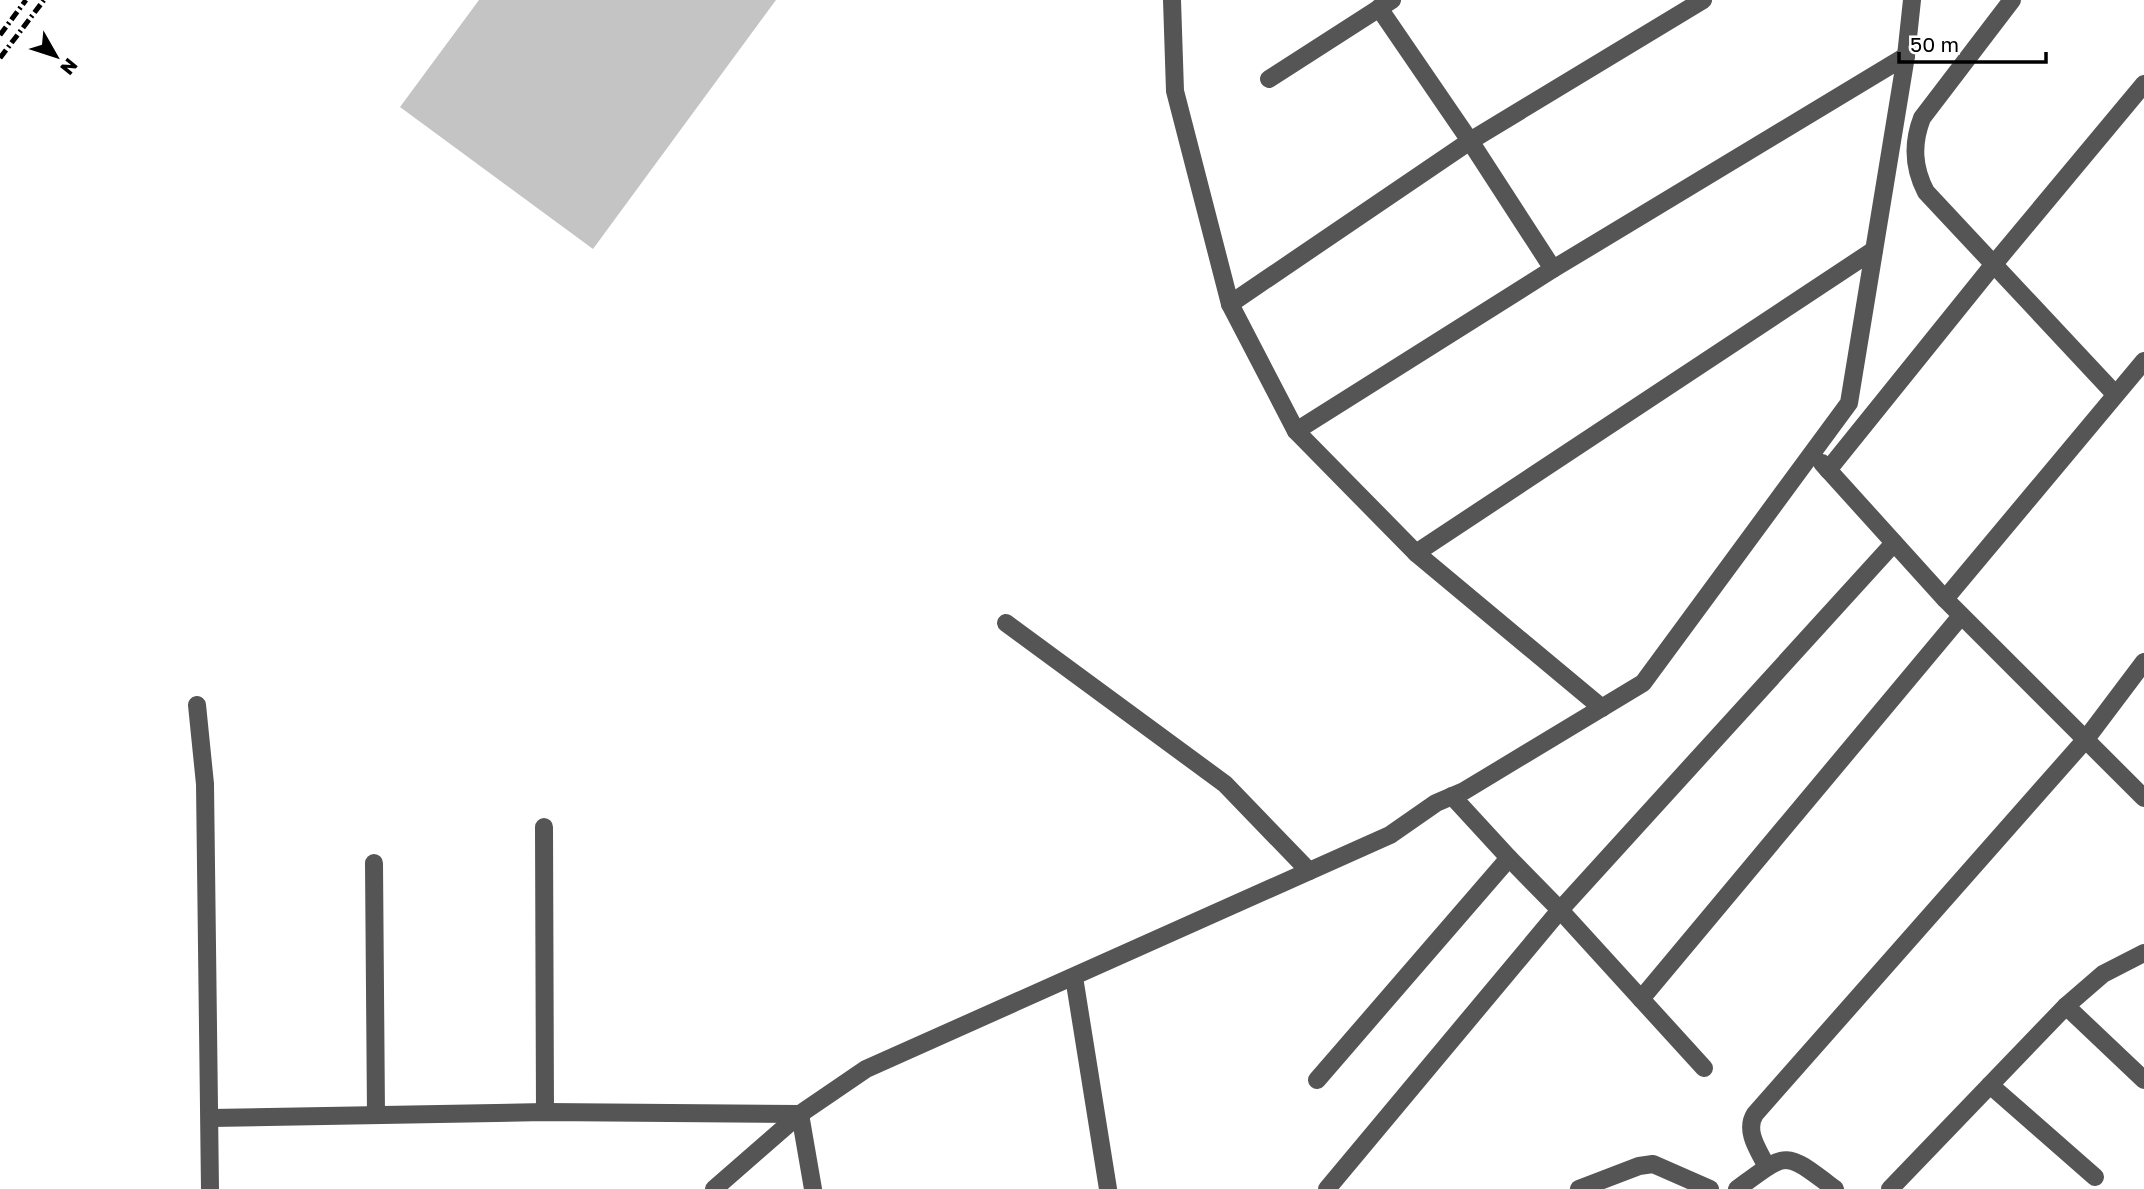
<svg xmlns="http://www.w3.org/2000/svg" width="2144" height="1189" viewBox="0 0 2144 1189" font-family="'Golos Text',sans-serif">
  <style>
    .building { fill: #c4c4c4 }
    .lines { fill: none; stroke-linecap: round; stroke-linejoin: round }
    .minor { stroke: #555; stroke-width: 18 }
    .rail { stroke: #000; stroke-width: 5; stroke-dasharray: 10 3.5 2 3.5; stroke-linecap: butt }
  </style>
  <rect width="100%" height="100%" fill="#fff"/>
  <polygon class="building" points="479,0 776,0 593,249 400,107"/>
  <g class="lines">
    <g class="minor">
      <polyline points="1172,0 1175,91 1230,304 1296,431 1416,553 1602,708"/>
      <path d="M 2012,0 L 1922,118 C 1912,144 1913,167 1926,192 L 2115,394"/>
      <polyline points="1379,8 1470,141 1553,269"/>
      <polyline points="1269,79 1392,0"/>
      <polyline points="1230,304 1470,141 1703,0"/>
      <polyline points="1296,431 1553,269 1906,56"/>
      <polyline points="1822,463 1945,599 2144,798"/>
      <polyline points="1828,470 1994,264 2144,84"/>
      <polyline points="1416,553 1874,250"/>
      <polyline points="1945,599 2144,361"/>
      <polyline points="1006,623 1225,784 1309,871"/>
      <polyline points="197,705 205,784 210,1189"/>
      <polyline points="1452,796 1509,858 1560,910 1704,1068"/>
      <polyline points="544,827 545,1112"/>
      <polyline points="374,863 376,1115"/>
      <polyline points="1074,977 1108,1189"/>
      <polyline points="1641,999 1961,616"/>
      <polyline points="2066,1006 2144,1080"/>
      <polyline points="1317,1080 1509,858"/>
      <polyline points="1990,1085 2095,1177"/>
      <polyline points="211,1118 545,1112 800,1114 813,1189"/>
      <path d="M 1767,1167 C 1759,1151 1744,1131 1755,1114 L 2086,739 L 2144,662"/>
      <polyline points="714,1189 800,1114 866,1069 1390,835 1436,803 1464,791 1643,683 1849,403 1906,56 1912,0"/>
      <polyline points="1327,1189 1560,910 1894,543"/>
      <polyline points="1579,1189 1639,1166 1653,1164 1710,1189"/>
      <path d="M 1737,1189 C 1789,1151 1783,1150 1835,1189"/>
      <polyline points="1890,1189 2066,1006 2103,974 2144,953"/>
    </g>
    <g class="rail">
      <polyline points="0,35 26,0"/>
      <polyline points="0,58 44,0"/>
    </g>
  </g>
  <g transform="translate(56 56) rotate(129)" stroke="#ffffff" stroke-width="5" paint-order="stroke">
  <path d="M0-5L12 26L0 18L-12 26Z" fill="#000000"/>
  <text y="-10" font-size="19" font-weight="bold" text-anchor="middle" fill="#000000">N</text>
  </g>
  <path d="M1899 52v10h147v-10" fill="none" stroke="#000000" stroke-width="3.5"/>
  <text x="1910" y="52" font-size="21" fill="#000000" stroke="#ffffff" stroke-width="5" paint-order="stroke">50 m</text>
</svg>
